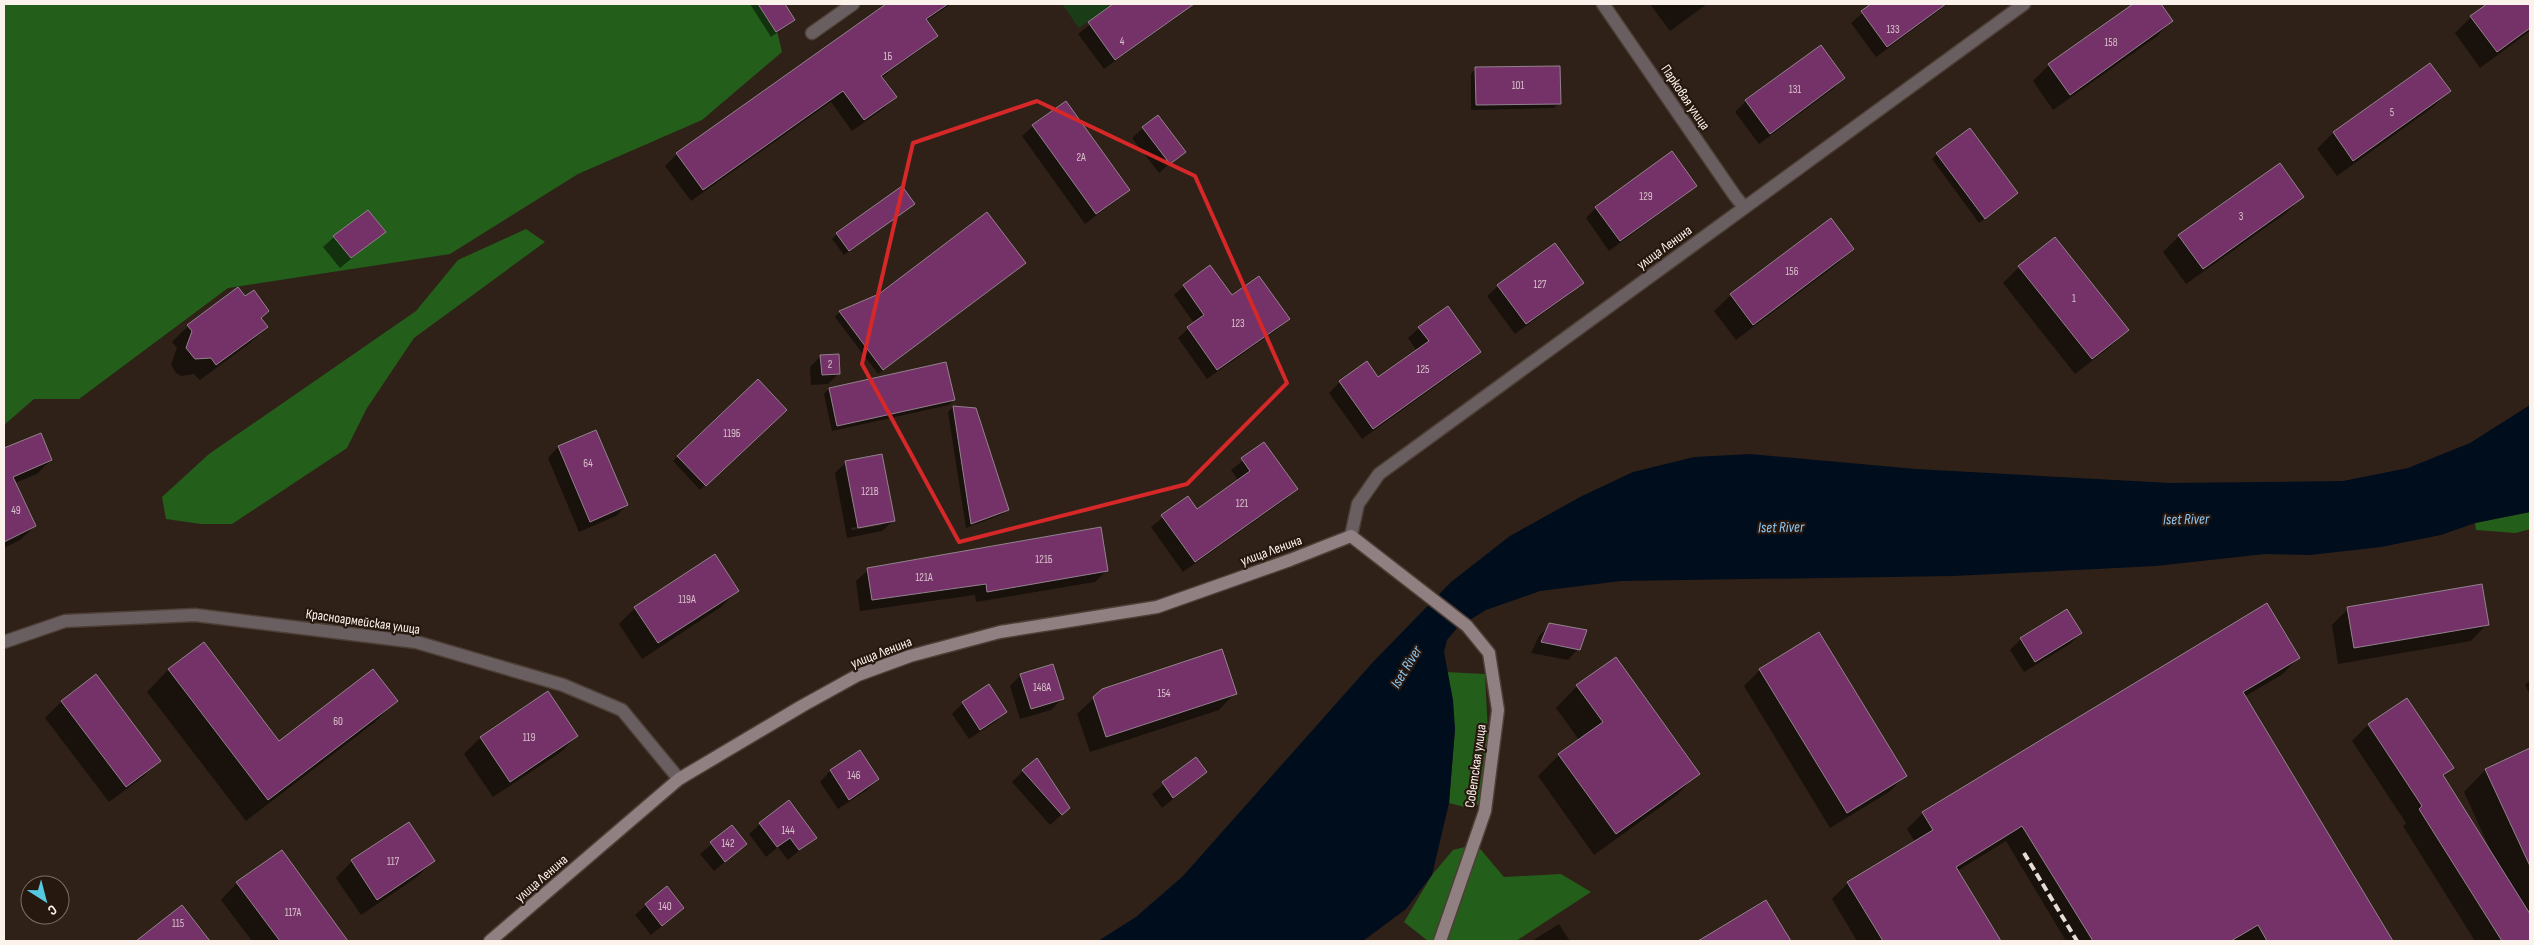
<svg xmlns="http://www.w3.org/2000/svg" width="2534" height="945" viewBox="0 0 2534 945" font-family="'Sofia Sans Condensed',sans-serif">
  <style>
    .green { fill: #1a3c16 }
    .forest { fill: #235e1b }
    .water { fill: #000d1d }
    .shadow { fill: #0007; fill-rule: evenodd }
    .building { fill: #743269; stroke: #93828e }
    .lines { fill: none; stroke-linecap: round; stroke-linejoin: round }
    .street-casing { stroke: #4d3e36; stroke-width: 15 }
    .secondary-casing { stroke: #4d3e36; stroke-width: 15 }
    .street { stroke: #695f60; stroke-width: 12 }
    .secondary { stroke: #908081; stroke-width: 12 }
    .rail { stroke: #e6dcd5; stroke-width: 4; stroke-dasharray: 8 4; stroke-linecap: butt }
    .marked { fill: none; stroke: #d62828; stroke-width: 4; stroke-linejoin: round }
    .labels { text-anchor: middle; stroke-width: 4.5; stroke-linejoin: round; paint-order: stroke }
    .number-label { font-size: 11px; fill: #dac2cb }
    .street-label { font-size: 14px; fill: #fcf2ec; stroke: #26180f }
    .water-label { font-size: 15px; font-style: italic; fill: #8dc8f5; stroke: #26180f }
  </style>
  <rect width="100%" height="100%" fill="#302118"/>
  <polygon class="green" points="1062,4 1113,4 1079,28"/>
  <g class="forest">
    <polygon points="4,4 765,4 776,27 782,52 702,120 578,174 450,254 228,288 79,399 34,399 4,425"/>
    <polygon points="526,229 545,242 414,338 367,408 347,448 232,524 201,524 166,519 162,497 209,454 416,311 458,260"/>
    <polygon points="2530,512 2530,529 2516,533 2476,530 2475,523"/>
    <polygon points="1446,672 1485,674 1491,794 1472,809 1449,803 1455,729"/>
    <polygon points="1476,844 1504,877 1561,874 1591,892 1516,941 1428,941 1404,922 1432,875 1453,850"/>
  </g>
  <polygon class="water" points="2530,405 2530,512 2475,523 2441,535 2381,547 2310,555 2265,554 2156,566 1954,576 1621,581 1540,591 1486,610 1457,628 1447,640 1444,652 1453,700 1455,729 1449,803 1432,875 1406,909 1363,941 1098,941 1136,917 1183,876 1373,662 1451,582 1510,536 1580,497 1633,472 1694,457 1750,454 1916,469 2170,483 2343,481 2408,468 2470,443"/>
  <g class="shadow">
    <polygon points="750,4 783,4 794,20 771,37"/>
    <polygon points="888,4 951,4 926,21 936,36 924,47 881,78 895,97 883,109 852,131 831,102 691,201 665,166 677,154"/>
    <polygon points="1116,4 1192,4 1181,14 1104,69 1078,34"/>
    <polygon points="1650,4 1707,4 1670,31"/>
    <polygon points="1873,4 1948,4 1876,57 1851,23"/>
    <polygon points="2135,4 2160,4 2172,21 2156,37 2053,110 2033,81 2049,65"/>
    <polygon points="2490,4 2530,4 2530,31 2480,68 2455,33 2471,17"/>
    <polygon points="2430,64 2449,91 2433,107 2337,176 2317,149 2333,133"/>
    <polygon points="1476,68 1559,103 1554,108 1471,110 1471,74"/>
    <polygon points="1844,78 1833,89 1759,144 1735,112 1746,101"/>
    <polygon points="1033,126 1128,190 1117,200 1085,224 1022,136"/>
    <polygon points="1143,128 1184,151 1159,173 1132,138"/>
    <polygon points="1937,154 2017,193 1979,223 1932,159"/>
    <polygon points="1695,186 1684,196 1609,251 1586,218 1596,208"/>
    <polygon points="2302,197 2286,213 2186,284 2163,252 2179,236"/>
    <polygon points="914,204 844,255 832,239 837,234"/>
    <polygon points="1831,220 1853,249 1836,265 1736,340 1714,311 1731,295"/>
    <polygon points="384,232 340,268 323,247 334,237"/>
    <polygon points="2019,267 2127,330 2111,346 2075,374 2003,283"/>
    <polygon points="1019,268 878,374 835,317 840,312 880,295"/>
    <polygon points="1582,282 1571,293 1515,334 1487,296 1498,286"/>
    <polygon points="1184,286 1231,297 1288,319 1278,329 1207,379 1178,338 1194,323 1174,295"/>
    <polygon points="260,318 267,327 250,343 200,380 194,374 181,376 176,373 171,365 177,348 172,342 188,326"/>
    <polygon points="1419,328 1479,352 1468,363 1362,439 1329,393 1340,382 1378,379 1417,351 1408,338"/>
    <polygon points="821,356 839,373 828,384 811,385 810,367"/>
    <polygon points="758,381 785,410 700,490 673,461"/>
    <polygon points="829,389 954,400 949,405 832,431 824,394"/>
    <polygon points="953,407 1008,509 1003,514 966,528 948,412"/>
    <polygon points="595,431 627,505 616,516 579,532 548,458 558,447"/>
    <polygon points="40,434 51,460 37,474 15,483 35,526 20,540 4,548 4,450"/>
    <polygon points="1264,444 1296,489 1286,499 1183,572 1151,527 1187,498 1197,511 1239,481 1231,470"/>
    <path d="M 846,462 L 893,521 L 882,531 L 847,538 L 835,473 ZM 882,522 L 882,525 L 852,530 L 851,528 Z"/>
    <polygon points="868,570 1107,570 1095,582 976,602 975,595 860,611 856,581"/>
    <polygon points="737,591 721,607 642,659 619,624 635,608"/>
    <polygon points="2348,609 2487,624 2471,641 2338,664 2332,625"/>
    <polygon points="1550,625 1578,649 1568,660 1531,653 1539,636"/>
    <polygon points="2081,633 2070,644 2024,672 2010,650 2021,639"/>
    <polygon points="203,644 279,743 396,701 375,722 246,821 147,692 168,670"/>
    <polygon points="2299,657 2283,674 2244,697 2392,941 2066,941 2006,841 1957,871 2000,941 1857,941 1832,899 1848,883 1915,842 1907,829 1923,813"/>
    <polygon points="1615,658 1698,773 1677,795 1594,855 1538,776 1559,755 1579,740 1556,708 1577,686"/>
    <polygon points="1760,670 1905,776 1889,792 1830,828 1744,686"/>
    <polygon points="1021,675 1062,699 1051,710 1020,719 1010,686"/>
    <polygon points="2530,680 2530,694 2525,685"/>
    <polygon points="548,692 577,736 561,752 493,797 464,754 480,738"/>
    <polygon points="1235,693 1219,710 1090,752 1077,714 1094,698"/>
    <polygon points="62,701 159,761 143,777 109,802 45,718"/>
    <polygon points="963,703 1006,712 995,722 969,739 952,714"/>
    <polygon points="2368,725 2452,768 2443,777 2493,856 2464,792 2485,770 2530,749 2530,941 2475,941 2403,826 2406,823 2352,741"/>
    <polygon points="859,752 878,779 867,790 838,809 820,782 830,771"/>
    <polygon points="1196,759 1206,772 1162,808 1152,794"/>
    <polygon points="1023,771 1069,808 1050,825 1012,782"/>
    <polygon points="760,824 815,837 788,860 778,847 766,857 749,834"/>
    <polygon points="732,827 746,844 714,871 700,854"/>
    <polygon points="281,851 347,941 252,941 221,900 237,883"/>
    <polygon points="352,861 433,861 417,877 361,915 336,878"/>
    <polygon points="1765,902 1789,941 1706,941 1714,933"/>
    <polygon points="646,905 683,908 651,935 635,915"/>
    <polygon points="182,907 209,941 138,941"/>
    <polygon points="1559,924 1570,941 1532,941"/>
  </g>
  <g class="building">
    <polygon points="758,4 785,4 795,20 776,32"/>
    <polygon points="886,4 948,4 926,19 938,36 881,76 897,97 864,120 843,91 703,190 676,153"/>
    <polygon points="1113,4 1194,4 1115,60 1088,22"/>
    <polygon points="1871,4 1946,4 1887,47 1861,11"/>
    <polygon points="2133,4 2161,4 2173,21 2070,95 2048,64"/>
    <polygon points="2487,4 2530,4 2530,28 2497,52 2470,16"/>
    <polygon points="1821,45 1845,78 1770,134 1745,100"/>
    <polygon points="2430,63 2451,91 2353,161 2333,132"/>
    <polygon points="1560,66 1561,104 1476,105 1475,67"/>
    <polygon points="1066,101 1130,190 1096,214 1032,125"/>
    <polygon points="1158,115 1186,152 1170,164 1142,127"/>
    <polygon points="1970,128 2018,193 1985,219 1936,153"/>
    <polygon points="1672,151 1697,186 1620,241 1595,207"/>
    <polygon points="2280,163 2304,197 2203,269 2178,235"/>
    <polygon points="902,186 915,204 849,251 836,233"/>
    <polygon points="368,210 386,232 351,258 333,236"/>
    <polygon points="987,212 1026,263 883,370 839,311 879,294"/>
    <polygon points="1831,218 1854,249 1753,325 1730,294"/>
    <polygon points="2055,237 2129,330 2092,359 2018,266"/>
    <polygon points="1555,243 1584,283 1526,324 1497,285"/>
    <polygon points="1210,265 1232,295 1259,276 1290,319 1217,370 1187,327 1204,315 1183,285"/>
    <polygon points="238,287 245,296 254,290 269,311 261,318 268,327 216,365 211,358 195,359 186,348 192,331 187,325"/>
    <polygon points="1448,306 1481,352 1373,429 1339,381 1367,361 1378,377 1429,341 1418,327"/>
    <polygon points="839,354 840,374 822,375 820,355"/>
    <polygon points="946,362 955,400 837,426 829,388"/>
    <polygon points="758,379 787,410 706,486 677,456"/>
    <polygon points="953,406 976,408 1009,510 971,524"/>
    <polygon points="596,430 628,505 590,522 558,446"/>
    <polygon points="41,433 52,460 13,477 36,526 4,542 4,448"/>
    <polygon points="1264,442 1298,489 1195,562 1161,515 1188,496 1197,509 1250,471 1241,458"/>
    <polygon points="882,454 895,521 858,528 845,461"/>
    <polygon points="1101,527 1108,571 987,592 986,584 872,600 867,568"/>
    <polygon points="715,554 739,591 658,643 634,607"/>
    <polygon points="2482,584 2489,625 2354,648 2347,607"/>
    <polygon points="2267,603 2300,658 2243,692 2393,941 2267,941 2258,925 2231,941 2093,941 2022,826 1956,867 2001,941 1883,941 1847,882 1933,830 1922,812"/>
    <polygon points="2067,609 2082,633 2035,662 2020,638"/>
    <polygon points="1549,623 1587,630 1580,650 1541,642"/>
    <polygon points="1819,632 1907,776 1847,813 1759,669"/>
    <polygon points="204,642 279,741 373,669 398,701 268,800 168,669"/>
    <polygon points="1222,649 1237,694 1106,737 1093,697 1102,689"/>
    <polygon points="1616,657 1700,774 1616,834 1558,754 1603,722 1576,685"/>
    <polygon points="1053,664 1064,699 1031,709 1020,674"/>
    <polygon points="96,674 161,761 126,787 61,701"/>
    <polygon points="989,684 1007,712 980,730 962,702"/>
    <polygon points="548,691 578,736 510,782 480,737"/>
    <polygon points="2407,698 2454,768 2443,775 2530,914 2530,941 2502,941 2419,809 2422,806 2368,724"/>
    <polygon points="2530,748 2530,866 2485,769"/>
    <polygon points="860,750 879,779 849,800 830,770"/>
    <polygon points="1196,757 1207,772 1173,798 1162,782"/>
    <polygon points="1037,758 1070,808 1062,815 1022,770"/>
    <polygon points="789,800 817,838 799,850 790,838 777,847 759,823"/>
    <polygon points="409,822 435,861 377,900 351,860"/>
    <polygon points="732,825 747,844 725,862 710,842"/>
    <polygon points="282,850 348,941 280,941 236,882"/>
    <polygon points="667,886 684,908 662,926 645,904"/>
    <polygon points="1766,900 1791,941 1698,941"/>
    <polygon points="182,905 210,941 136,941"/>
  </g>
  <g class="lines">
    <g class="street-casing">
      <g id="street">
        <polyline points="1603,4 1735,196 1744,207"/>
        <polyline points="812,33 853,4"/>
        <polyline points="1351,536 1358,504 1379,474 2024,4"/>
        <polyline points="4,642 65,621 195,615 416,642 563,685 622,710 679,779"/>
      </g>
    </g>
    <g class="secondary-casing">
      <polyline id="secondary" points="490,941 679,779 802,706 858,675 910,656 1000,632 1157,607 1290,560 1351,536 1467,626 1489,653 1498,710 1485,811 1440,941"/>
    </g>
    <use href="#street" class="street"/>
    <use href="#secondary" class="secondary"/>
    <polyline class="rail" points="2024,853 2077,941"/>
  </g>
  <path class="marked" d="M 1037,101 L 1195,176 L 1287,383 L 1187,484 L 959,542 L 862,364 L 913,143 Z"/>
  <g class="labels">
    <g class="number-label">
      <text x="1893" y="33">133</text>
      <text x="1122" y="45">4</text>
      <text x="2111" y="46">158</text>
      <text x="888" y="60">1Б</text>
      <text x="1518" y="89">101</text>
      <text x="1795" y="93">131</text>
      <text x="2392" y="116">5</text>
      <text x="1081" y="161">2А</text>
      <text x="1646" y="200">129</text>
      <text x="2241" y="220">3</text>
      <text x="1792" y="275">156</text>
      <text x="1540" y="288">127</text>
      <text x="2074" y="302">1</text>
      <text x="1238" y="327">123</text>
      <text x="830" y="368">2</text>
      <text x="1423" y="373">125</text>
      <text x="732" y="437">119Б</text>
      <text x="588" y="467">64</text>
      <text x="870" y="495">121В</text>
      <text x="1242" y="507">121</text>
      <text x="16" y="514">49</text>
      <text x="1044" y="563">121Б</text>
      <text x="924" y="581">121А</text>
      <text x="687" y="603">119А</text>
      <text x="1042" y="691">148А</text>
      <text x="1164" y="697">154</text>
      <text x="338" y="725">60</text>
      <text x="529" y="741">119</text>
      <text x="854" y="779">146</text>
      <text x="788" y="834">144</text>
      <text x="728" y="847">142</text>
      <text x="393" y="865">117</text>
      <text x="665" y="910">140</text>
      <text x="293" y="916">117А</text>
      <text x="178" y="927">115</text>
    </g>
    <g class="street-label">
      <text transform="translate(1686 97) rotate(56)" y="5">Парковая улица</text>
      <text transform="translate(1664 247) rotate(-36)" y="5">улица Ленина</text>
      <text transform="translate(1271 550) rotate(-20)" y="5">улица Ленина</text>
      <text transform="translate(363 621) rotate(8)" y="5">Красноармейская улица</text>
      <text transform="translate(881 652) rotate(-21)" y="5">улица Ленина</text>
      <text transform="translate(1475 766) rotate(-82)" y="5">Советская улица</text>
      <text transform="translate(541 878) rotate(-41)" y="5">улица Ленина</text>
    </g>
    <g class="water-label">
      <text transform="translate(2186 519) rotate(-1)" y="5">Iset River</text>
      <text transform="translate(1781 527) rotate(-1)" y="5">Iset River</text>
      <text transform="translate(1406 667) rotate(-59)" y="5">Iset River</text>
    </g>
  </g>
  <rect width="2534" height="945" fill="none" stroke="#fcf2ec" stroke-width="10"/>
  <g transform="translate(45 900) rotate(144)"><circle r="24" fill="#26180f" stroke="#7c6f67"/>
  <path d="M0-4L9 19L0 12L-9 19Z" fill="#56c9e1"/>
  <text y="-8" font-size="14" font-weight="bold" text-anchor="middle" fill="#fcf2ec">С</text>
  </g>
</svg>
